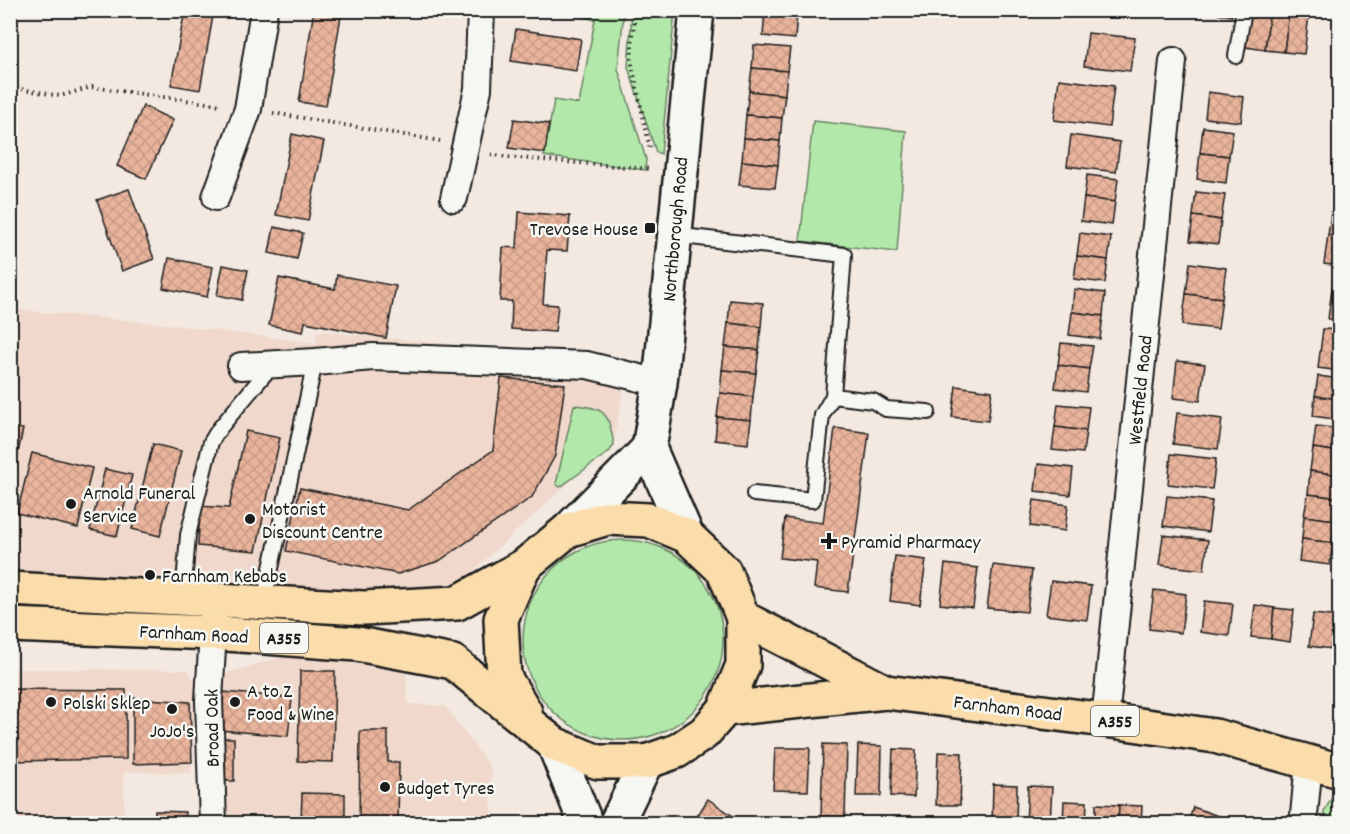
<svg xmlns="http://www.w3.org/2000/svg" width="1350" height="834" viewBox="0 0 1350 834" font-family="Dekko,sans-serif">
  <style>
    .built { fill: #f0d9cc }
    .green { fill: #b2e8aa; stroke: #678263; stroke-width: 1.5 }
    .building { fill: url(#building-cross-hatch); stroke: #1c1c1c; stroke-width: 1.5 }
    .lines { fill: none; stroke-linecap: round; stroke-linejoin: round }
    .lane-casing { stroke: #1c1c1c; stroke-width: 18 }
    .street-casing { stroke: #1c1c1c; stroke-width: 30 }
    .secondary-casing { stroke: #1c1c1c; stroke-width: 38 }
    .primary-casing { stroke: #1c1c1c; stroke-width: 38 }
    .path { stroke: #1c1c1c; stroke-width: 4; stroke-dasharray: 1.5 4.5; stroke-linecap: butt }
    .lane { stroke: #f6f6f2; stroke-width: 14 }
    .street { stroke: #f6f6f2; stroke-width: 26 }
    .secondary { stroke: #f6f6f2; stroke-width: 33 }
    .primary { stroke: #faddab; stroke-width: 33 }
    .poi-dot { fill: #1c1c1c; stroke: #f6f6f2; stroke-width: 2 }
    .labels { text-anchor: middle; stroke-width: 5; stroke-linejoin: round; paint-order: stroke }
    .shield { fill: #f6f6f2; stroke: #5d5d5c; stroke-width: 1.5 }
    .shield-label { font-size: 18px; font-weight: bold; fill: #1c1c1c }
    .poi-label { font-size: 20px; fill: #1c1c1c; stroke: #f6f6f2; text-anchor: start }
    .street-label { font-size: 20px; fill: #1c1c1c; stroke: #f6f6f2 }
  </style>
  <defs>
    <pattern id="building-cross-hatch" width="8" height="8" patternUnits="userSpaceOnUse" patternTransform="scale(1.5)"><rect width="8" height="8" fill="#e9b49c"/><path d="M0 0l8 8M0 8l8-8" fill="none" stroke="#c79a86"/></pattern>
  </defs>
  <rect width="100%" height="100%" fill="#f3e9e1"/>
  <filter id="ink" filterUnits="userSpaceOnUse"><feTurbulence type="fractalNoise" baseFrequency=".0167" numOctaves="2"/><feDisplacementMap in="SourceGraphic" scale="12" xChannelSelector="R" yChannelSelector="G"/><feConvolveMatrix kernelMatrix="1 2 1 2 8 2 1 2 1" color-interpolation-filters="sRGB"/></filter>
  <g filter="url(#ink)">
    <g class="built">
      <polygon points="10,309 174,325 316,343 317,331 628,362 614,441 453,590 371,596 11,571"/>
      <polygon points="291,654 406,672 408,704 445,706 491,768 492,823 223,823 221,675"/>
      <polygon points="11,669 188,670 196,682 191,773 124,772 124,823 11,824"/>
    </g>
    <g class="green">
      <polygon points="562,11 624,11 618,69 646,159 645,170 544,156 554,100 579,104 595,20"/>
      <polygon points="632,11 675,11 661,154 656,152 628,67"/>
      <polygon points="813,121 906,131 897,252 800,241"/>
      <path d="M 574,405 C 608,408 608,414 614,445 L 609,452 L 560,487 L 556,484 Z"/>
      <circle cx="623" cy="640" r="100"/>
      <polygon points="1331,799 1339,801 1339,823 1325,823 1324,812"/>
    </g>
    <g class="building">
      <polygon points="185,10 214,10 200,90 171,85"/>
      <polygon points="314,10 342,10 326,106 299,102"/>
      <polygon points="765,10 797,12 795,39 763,36"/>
      <polygon points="1072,10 1107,10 1106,15"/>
      <polygon points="1197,10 1232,10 1232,16"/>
      <polygon points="1250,10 1270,11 1265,50 1246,47"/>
      <polygon points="1270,11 1289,13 1284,52 1265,50"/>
      <polygon points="1289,13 1309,16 1304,54 1284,52"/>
      <polygon points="516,29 581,39 576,71 511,61"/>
      <polygon points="1088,33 1135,38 1130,71 1084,66"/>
      <polygon points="754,45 790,48 787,71 752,68"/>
      <polygon points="752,68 787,71 785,95 749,91"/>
      <polygon points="1059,79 1114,86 1109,127 1054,120"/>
      <polygon points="749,91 785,95 782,118 746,115"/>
      <polygon points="1208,92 1244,97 1241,122 1205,118"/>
      <polygon points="143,106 173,120 146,179 117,166"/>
      <polygon points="746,115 782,118 780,141 744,138"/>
      <polygon points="514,119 549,124 545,153 509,148"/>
      <polygon points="1203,127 1233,131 1229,156 1200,153"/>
      <polygon points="292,134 324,141 308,221 276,215"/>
      <polygon points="1071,135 1120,142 1116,172 1067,166"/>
      <polygon points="744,138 780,141 778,165 742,161"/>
      <polygon points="1200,153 1229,156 1226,183 1197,179"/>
      <polygon points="742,161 778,165 775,188 739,185"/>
      <polygon points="1087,175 1118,179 1115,202 1084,198"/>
      <polygon points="129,189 154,259 122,271 97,200"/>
      <polygon points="1196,192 1225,195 1221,220 1193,216"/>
      <polygon points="1084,198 1115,202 1112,225 1081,221"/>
      <polygon points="1332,206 1340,207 1340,237 1328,235"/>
      <polygon points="519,212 570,216 567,251 547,250 543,304 558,305 555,332 511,329 512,301 500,301 503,247 517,248"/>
      <polygon points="1193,216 1221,220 1218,244 1190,241"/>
      <polygon points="274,227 303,233 297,259 269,253"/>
      <polygon points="1080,233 1111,237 1108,260 1077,256"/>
      <polygon points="1328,235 1340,237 1340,266 1324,264"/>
      <polygon points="1077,256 1108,260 1105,283 1074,279"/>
      <polygon points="169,258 213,267 207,297 163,288"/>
      <polygon points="1190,263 1226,268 1222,298 1186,294"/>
      <polygon points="223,265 248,270 242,300 217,295"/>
      <polygon points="1334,274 1340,275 1340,320 1328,319"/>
      <polygon points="337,275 396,286 386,338 305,322 303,332 269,325 279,278 335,289"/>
      <polygon points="1074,289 1105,293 1103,316 1072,312"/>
      <polygon points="1186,294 1222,298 1218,329 1182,325"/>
      <polygon points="730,300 763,303 761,327 728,323"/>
      <polygon points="1072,312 1103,316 1100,339 1069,335"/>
      <polygon points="728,323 761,327 759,350 725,347"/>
      <polygon points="1323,329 1340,330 1340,371 1318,368"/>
      <polygon points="1061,343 1093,346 1089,369 1058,365"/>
      <polygon points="725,347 759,350 756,373 722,370"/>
      <polygon points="1177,361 1205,364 1200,401 1173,398"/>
      <polygon points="1058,365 1089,369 1086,392 1055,388"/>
      <polygon points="722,370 756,373 753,397 720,393"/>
      <polygon points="1318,376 1340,379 1340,399 1315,396"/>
      <polygon points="501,378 565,384 555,456 532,497 439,561 398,574 286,551 300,488 408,510 493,450"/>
      <polygon points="956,386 992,391 988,421 952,417"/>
      <polygon points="720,393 753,397 751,420 717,417"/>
      <polygon points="1315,396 1340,399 1340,420 1313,416"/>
      <polygon points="1058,404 1089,407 1086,431 1055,427"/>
      <polygon points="1177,413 1222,419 1218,449 1173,444"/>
      <polygon points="717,417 751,420 748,444 715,440"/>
      <polygon points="1316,426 1340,429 1340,452 1313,448"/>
      <polygon points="10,427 23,429 10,491"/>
      <polygon points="1055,427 1086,431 1083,453 1052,450"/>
      <polygon points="835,428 869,433 848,592 814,588 817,562 780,558 785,518 823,523"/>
      <polygon points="246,431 280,438 256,551 198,546 200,506 229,508"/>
      <polygon points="153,444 181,451 160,536 132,529"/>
      <polygon points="1313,448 1340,452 1340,475 1310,471"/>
      <polygon points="32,453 92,468 78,528 17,513"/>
      <polygon points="1171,454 1216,459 1212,489 1168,484"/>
      <polygon points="1038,464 1073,468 1070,495 1035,491"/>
      <polygon points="105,469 132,475 117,536 90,530"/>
      <polygon points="1310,471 1340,475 1338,498 1308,494"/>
      <polygon points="1308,494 1338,498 1335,520 1304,516"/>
      <polygon points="1167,496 1212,501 1208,532 1163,526"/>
      <polygon points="1034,500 1068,505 1065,531 1030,526"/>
      <polygon points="1304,516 1335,520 1333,543 1302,539"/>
      <polygon points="1163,535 1208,540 1204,570 1159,565"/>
      <polygon points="1302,539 1333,543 1330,565 1299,561"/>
      <polygon points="895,556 926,560 920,605 890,601"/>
      <polygon points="945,564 978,568 973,608 940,604"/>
      <polygon points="993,565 1032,570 1027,612 987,608"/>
      <polygon points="1051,581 1091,586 1087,620 1046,615"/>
      <polygon points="1154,590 1186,594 1181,633 1149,629"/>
      <polygon points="1204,601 1233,604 1229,636 1200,632"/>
      <polygon points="1255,605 1274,608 1271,639 1251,637"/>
      <polygon points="1274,608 1294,610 1290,642 1271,639"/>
      <polygon points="1313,614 1340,617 1340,650 1309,646"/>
      <polygon points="300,671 335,671 333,762 298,761"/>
      <polygon points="10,689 126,690 126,759 10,761"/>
      <polygon points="223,692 292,698 288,736 219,730"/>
      <polygon points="133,698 190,702 192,762 133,764"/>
      <polygon points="360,731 388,731 388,762 399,762 398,824 359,824"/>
      <rect x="214" y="738" width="20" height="43"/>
      <polygon points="823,744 847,745 845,817 821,816"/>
      <polygon points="858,745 882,746 881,796 856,796"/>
      <polygon points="775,748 810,748 808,791 773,790"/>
      <polygon points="893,749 916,750 914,797 891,796"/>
      <polygon points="938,752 962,753 960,805 936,805"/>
      <polygon points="993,784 1017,785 1016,824 992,824"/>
      <polygon points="1028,786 1052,787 1050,824 1026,824"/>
      <polygon points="302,793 345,794 345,824 301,824"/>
      <polygon points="708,799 733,816 728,824 692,824"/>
      <polygon points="1064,801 1087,802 1086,824 1063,824"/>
      <polygon points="1096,804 1119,805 1118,824 1096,824"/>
      <polygon points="1119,805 1142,806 1141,824 1118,824"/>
      <polygon points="1193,807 1241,824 1188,824"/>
      <polygon points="155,811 185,812 185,824 155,824"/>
    </g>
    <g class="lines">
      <g class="lane-casing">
        <g id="lane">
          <polyline points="1236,56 1244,10"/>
          <polyline points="674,235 844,255 833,396 822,415 813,500 754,494"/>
          <polyline points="833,396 873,401 886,409 928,412"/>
          <polyline points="183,597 188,535 211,442 219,429 273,364"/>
          <polyline points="264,601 315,362"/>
        </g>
      </g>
      <g class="street-casing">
        <g id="street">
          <polyline points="216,197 248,109 264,10"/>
          <polyline points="454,198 478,89 481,10"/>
          <polyline points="241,366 315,362 373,357 587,365 660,383"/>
          <polyline points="1105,720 1173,61"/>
          <polyline points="213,824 209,700 214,614"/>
          <polyline points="1305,824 1304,815 1309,762"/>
        </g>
      </g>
      <g class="secondary-casing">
        <g id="secondary">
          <polyline points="568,530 649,448"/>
          <polyline points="687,536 649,448 660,383 697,10"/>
          <polyline points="554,744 586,824"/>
          <polyline points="616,824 646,762"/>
        </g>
      </g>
      <g class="primary-casing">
        <g id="primary">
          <polyline points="524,566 501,619 504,677 525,712"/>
          <polyline points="10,589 364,608 457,603 524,566 568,530 607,518 649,520 687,536 724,571 743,618 743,665 725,709 704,733 677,751 646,762 598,762 554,744 453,662 357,644 213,633 10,625"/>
          <polyline points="743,618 886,692"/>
          <polyline points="725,709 886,692 1105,720 1215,736 1340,771"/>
        </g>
      </g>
      <g class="path">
        <polyline points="635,10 631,60 650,149"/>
        <polyline points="10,87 60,96 92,87 221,105"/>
        <polyline points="273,113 440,141"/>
        <polyline points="491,154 506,157 651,169"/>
      </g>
      <use href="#lane" class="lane"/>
      <use href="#street" class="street"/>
      <use href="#secondary" class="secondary"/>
      <use href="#primary" class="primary"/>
    </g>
  </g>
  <g class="poi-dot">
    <rect x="644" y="222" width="12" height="12" rx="3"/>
    <circle cx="71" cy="504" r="6"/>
    <circle cx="250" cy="519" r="6"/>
    <path d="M826 532h6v6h6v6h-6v6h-6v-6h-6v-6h6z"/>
    <circle cx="150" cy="575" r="6"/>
    <circle cx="51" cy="702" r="6"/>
    <circle cx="235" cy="702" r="6"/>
    <circle cx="172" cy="709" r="6"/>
    <circle cx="385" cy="787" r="6"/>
  </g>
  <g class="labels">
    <g class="shield">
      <rect x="260" y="623" width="48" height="30" rx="4.5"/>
      <rect x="1091" y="706" width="48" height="30" rx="4.5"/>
    </g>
    <g class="shield-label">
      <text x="284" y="644">A355</text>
      <text x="1115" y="727">A355</text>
    </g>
    <g class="poi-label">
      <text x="638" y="235" text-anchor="end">Trevose House</text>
      <text x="83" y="499">Arnold Funeral<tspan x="83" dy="23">Service</tspan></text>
      <text x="262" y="515">Motorist<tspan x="262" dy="23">Discount Centre</tspan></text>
      <text x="841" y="548">Pyramid Pharmacy</text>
      <text x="162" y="582">Farnham Kebabs</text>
      <text x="247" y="697">A to Z<tspan x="247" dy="23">Food &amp; Wine</tspan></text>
      <text x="63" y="709">Polski Sklep</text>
      <text x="172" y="737" text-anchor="middle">JoJo's</text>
      <text x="397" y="794">Budget Tyres</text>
    </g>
    <g class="street-label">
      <text transform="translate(674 229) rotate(-85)" y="7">Northborough Road</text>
      <text transform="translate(1139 390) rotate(-84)" y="7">Westfield Road</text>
      <text transform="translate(194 633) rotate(3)" y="7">Farnham Road</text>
      <text transform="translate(1008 707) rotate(7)" y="7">Farnham Road</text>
      <text transform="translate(211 728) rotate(-91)" y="7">Broad Oak</text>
    </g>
  </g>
  <rect width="1350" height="834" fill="none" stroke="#f6f6f2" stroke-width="36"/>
  <rect x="18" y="18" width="1314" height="798" fill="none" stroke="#1c1c1c" stroke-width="2" filter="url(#ink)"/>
</svg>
